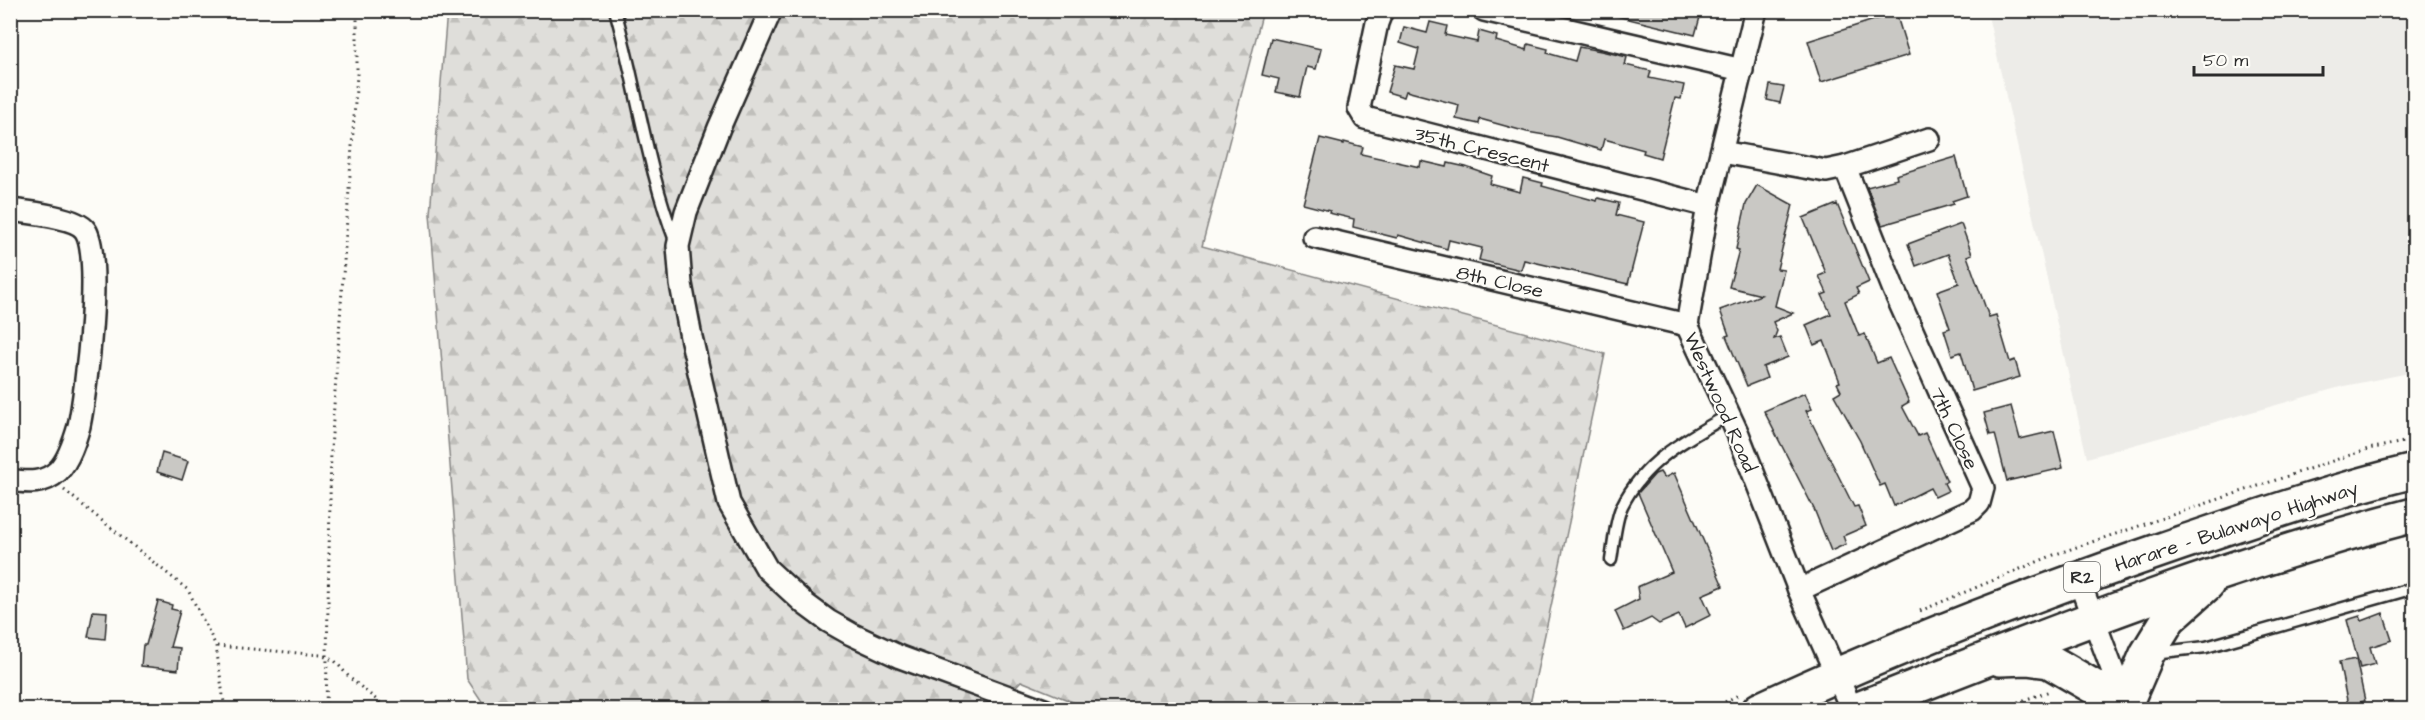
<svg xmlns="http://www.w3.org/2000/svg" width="2425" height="720" viewBox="0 0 2425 720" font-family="'Architects Daughter',sans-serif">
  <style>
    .built { fill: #edece8 }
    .forest { fill: url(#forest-firs); stroke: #858482; stroke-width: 1.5 }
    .building { fill: #c9c8c4; stroke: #2b2b2b; stroke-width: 1.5 }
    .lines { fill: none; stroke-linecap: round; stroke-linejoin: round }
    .service-casing { stroke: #2b2b2b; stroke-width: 15 }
    .minor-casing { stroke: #2b2b2b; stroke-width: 26 }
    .trunk-casing { stroke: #2b2b2b; stroke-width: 38 }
    .path { stroke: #2b2b2b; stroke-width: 3; stroke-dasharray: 1.5 4.5; stroke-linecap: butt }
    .service { stroke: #fdfcf7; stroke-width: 10 }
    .minor { stroke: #fdfcf7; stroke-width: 21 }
    .trunk { stroke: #fdfcf7; stroke-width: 33 }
    .labels { text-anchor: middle; stroke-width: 4.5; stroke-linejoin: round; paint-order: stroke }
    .shield { fill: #fdfcf7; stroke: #6a6a68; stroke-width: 1.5 }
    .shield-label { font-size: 18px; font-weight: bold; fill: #2b2b2b }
    .street-label { font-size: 20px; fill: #2b2b2b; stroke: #fdfcf7 }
  </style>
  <defs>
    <pattern id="forest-firs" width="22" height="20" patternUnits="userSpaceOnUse" patternTransform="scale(1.5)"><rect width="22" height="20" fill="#dfdeda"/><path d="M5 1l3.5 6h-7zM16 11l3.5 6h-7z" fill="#c0bfbb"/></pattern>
  </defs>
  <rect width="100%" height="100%" fill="#fdfcf7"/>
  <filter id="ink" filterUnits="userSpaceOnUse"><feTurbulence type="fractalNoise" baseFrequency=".0167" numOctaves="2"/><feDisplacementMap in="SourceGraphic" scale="12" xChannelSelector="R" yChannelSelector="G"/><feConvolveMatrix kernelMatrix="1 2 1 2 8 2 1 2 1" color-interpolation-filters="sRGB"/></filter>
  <g filter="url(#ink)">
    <polygon class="built" points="1987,11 2414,11 2414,372 2344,386 2087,458"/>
    <polygon class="forest" points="447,11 1263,11 1202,246 1605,354 1529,709 1090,709 1021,681 994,709 487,709 467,679 430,213"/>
    <g class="building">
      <polygon points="1612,10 1702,10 1695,35 1612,15"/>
      <polygon points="1896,13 1909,55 1821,82 1808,41"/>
      <polygon points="1430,22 1447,26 1445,35 1477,42 1479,31 1497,36 1496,41 1527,50 1528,44 1548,49 1547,53 1575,61 1579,47 1601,51 1627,57 1625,65 1651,71 1649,78 1684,85 1681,99 1675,98 1660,158 1643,153 1644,150 1604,139 1601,150 1557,137 1527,132 1480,119 1479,124 1456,119 1459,105 1406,91 1404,97 1387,92 1395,65 1414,69 1419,49 1400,43 1404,27 1427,33"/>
      <polygon points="1271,38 1321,49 1316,69 1307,67 1300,97 1276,92 1279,79 1262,75"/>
      <polygon points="1770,85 1784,87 1780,103 1767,100"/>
      <polygon points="1320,138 1344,144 1344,142 1363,147 1361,154 1420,167 1421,161 1447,167 1448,163 1466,167 1492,176 1490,184 1520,192 1523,178 1543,183 1542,186 1597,201 1598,198 1619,203 1616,215 1644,222 1628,284 1524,260 1521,270 1479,260 1482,248 1449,240 1447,249 1398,235 1397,238 1353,227 1354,219 1329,213 1330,211 1303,204"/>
      <polygon points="1956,157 1967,196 1952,201 1954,204 1882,225 1867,187 1897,179 1896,175"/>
      <polygon points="1757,185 1793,205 1777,269 1784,270 1775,306 1793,313 1773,322 1777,331 1774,339 1780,337 1788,357 1763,367 1767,378 1747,386 1726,336 1729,335 1720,310 1761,295 1729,287 1739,250 1736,249 1746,204"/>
      <polygon points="1837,204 1869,282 1856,288 1859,294 1845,301 1859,336 1865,334 1877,363 1889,358 1909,402 1902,406 1918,436 1925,433 1947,481 1944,483 1948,491 1935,497 1930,488 1894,506 1885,484 1880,486 1860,441 1834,395 1841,391 1837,383 1840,382 1824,341 1814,345 1806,325 1831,314 1822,295 1827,293 1819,276 1826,273 1803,218"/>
      <polygon points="1961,224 1972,254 1967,256 1989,317 1996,315 2010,362 2015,360 2020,377 1972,391 1961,352 1952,355 1944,330 1950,328 1937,291 1959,283 1948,254 1916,266 1908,244"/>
      <polygon points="1805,393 1812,409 1806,411 1854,507 1858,506 1866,526 1843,536 1846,544 1831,551 1814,509 1764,411"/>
      <polygon points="2011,406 2020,439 2054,431 2063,468 2007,481 1995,434 1990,435 1984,413"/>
      <polygon points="162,453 188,461 182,480 157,472"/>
      <polygon points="1660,472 1664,478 1674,473 1723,586 1702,595 1711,615 1685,628 1679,615 1659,624 1651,618 1624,631 1615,611 1639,599 1637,587 1672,572 1638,493 1655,474"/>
      <polygon points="158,601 172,605 171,609 180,611 170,647 180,648 178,670 141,666 143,645 146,645"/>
      <polygon points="93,611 107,612 105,639 88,637"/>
      <polygon points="2383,613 2392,640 2370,647 2375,664 2360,668 2347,620 2360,616 2362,621"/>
      <polygon points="2356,659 2365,701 2348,705 2339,662"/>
    </g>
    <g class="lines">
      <g class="service-casing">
        <g id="service">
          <path d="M 615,10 C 637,87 647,169 676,243"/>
          <path d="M 1611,560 C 1614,543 1615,521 1622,506 C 1644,461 1688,438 1729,415"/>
          <polyline points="2154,653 2206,647 2414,588"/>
        </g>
      </g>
      <g class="minor-casing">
        <g id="minor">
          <polyline points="771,10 719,128 686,212 678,246 681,284 691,337 729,503 767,569 805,604 828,621 851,634 900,657 1044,710"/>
          <polyline points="1382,10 1377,23 1359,108 1365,118 1708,206"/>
          <polyline points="1484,10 1742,70"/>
          <polyline points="1756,10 1708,206 1687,325 1738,434 1799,590 1852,710"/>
          <polyline points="1722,152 1826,171 1845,167 1929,139"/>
          <path d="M 10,210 C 26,212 76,217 85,230 C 103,255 86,392 79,426 C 75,440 69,460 58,471 C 44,484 28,483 10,480"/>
          <polyline points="1314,237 1687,325"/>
          <polyline points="2078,578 2126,706"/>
          <polyline points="1799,590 1972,510 1979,503 1983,488 1894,290 1845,167"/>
        </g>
      </g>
      <g class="trunk-casing">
        <g id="trunk">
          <polyline points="2000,659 2027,658 2049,661 2125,705 2147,654 2169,618 2207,584"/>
          <path d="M 1759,710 C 1896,646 2038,592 2181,543 C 2258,517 2335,490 2414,471"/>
          <path d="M 1856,710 C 2040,638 2224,564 2414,515"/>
        </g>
      </g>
      <g class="path">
        <polyline points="64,490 188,590 216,646 225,710"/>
        <polyline points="1920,611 2056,554 2368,449 2414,440"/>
        <polyline points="217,646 321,655 335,661 350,678 389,710"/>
        <polyline points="326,710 331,449 357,74 357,10"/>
        <polyline points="1709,710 1740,694"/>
        <polyline points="1995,710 2050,691"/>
      </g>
      <use href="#service" class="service"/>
      <use href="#minor" class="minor"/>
      <use href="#trunk" class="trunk"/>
    </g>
  </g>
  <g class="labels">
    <rect class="shield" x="2064" y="562" width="36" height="30" rx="4.5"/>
    <g class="shield-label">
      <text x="2082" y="583">R2</text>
    </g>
    <g class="street-label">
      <text transform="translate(1482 149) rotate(14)" y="7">35th Crescent</text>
      <text transform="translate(1500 281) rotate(13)" y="7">8th Close</text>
      <text transform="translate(1721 402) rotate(66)" y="7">Westwood Road</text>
      <text transform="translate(1955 428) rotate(65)" y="7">7th Close</text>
      <text transform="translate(2236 526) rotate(-18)" y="7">Harare - Bulawayo Highway</text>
    </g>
  </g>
  <rect width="2425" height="720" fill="none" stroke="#fdfcf7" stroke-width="36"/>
  <rect x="18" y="18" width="2389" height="684" fill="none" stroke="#2b2b2b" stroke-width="2" filter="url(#ink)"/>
  <path d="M2194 66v9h129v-9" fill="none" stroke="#2b2b2b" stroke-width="3"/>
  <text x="2203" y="66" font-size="18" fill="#2b2b2b" stroke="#fdfcf7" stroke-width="4.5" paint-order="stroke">50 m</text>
</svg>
